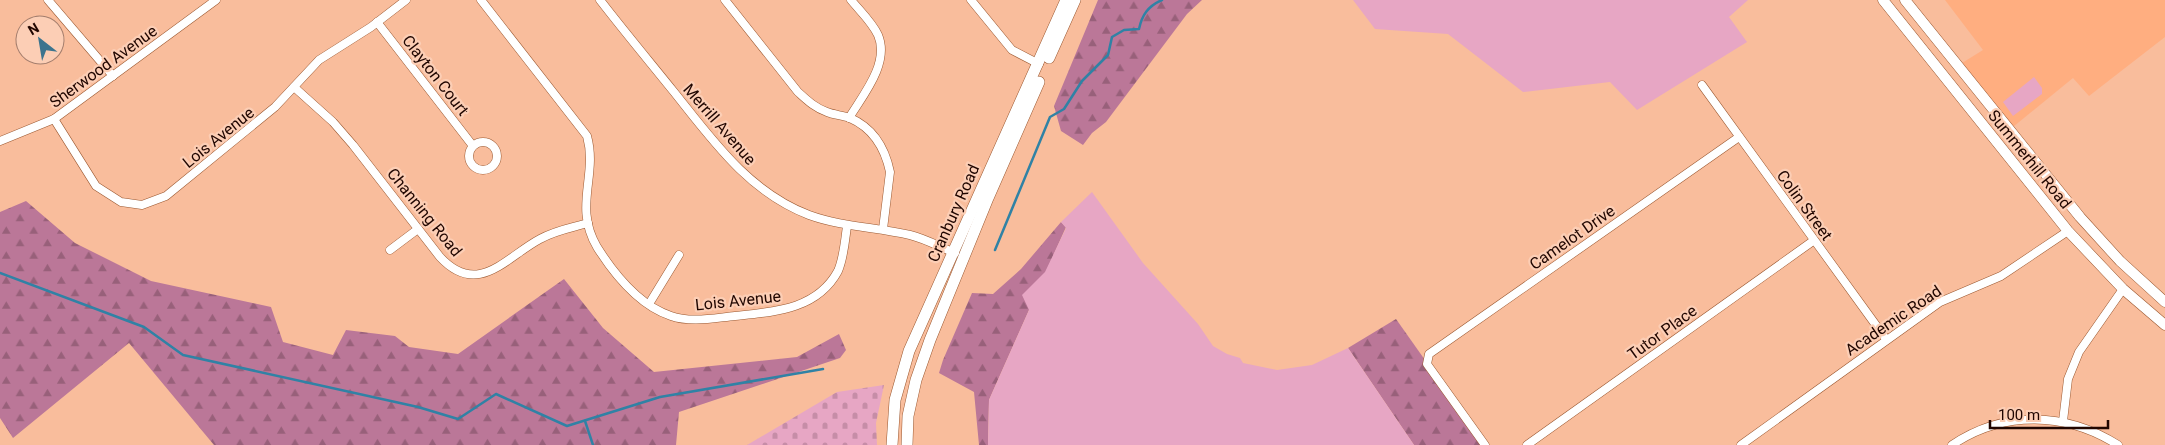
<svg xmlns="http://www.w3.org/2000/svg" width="2165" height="445" viewBox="0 0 2165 445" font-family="Roboto,sans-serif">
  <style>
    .built { fill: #ffae80 }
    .forest { fill: url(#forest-firs) }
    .cemetery { fill: url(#cemetery-stones) }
    .green { fill: #e7a6c4 }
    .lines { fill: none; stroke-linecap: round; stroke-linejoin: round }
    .stream { stroke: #3082a5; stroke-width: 2.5 }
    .minor-casing { stroke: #9b5830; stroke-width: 9 }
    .tertiary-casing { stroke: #9b5830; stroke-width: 11 }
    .secondary-casing { stroke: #9b5830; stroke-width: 12 }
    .minor { stroke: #fff; stroke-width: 8 }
    .tertiary { stroke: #fff; stroke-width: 10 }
    .secondary { stroke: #fff; stroke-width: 11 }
    .labels { text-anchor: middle; stroke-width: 4.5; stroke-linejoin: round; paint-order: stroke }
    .street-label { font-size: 16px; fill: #200600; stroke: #fcceb5 }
  </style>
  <defs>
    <pattern id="forest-firs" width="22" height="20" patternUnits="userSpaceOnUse" patternTransform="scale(1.25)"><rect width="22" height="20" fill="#bb7798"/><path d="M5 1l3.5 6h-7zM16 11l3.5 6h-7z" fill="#98607a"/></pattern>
    <pattern id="cemetery-stones" width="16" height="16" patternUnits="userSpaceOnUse" patternTransform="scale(1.25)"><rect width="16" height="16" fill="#e7a6c4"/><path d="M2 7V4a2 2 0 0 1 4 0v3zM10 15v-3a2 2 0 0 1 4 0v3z" fill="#c68da7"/></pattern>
  </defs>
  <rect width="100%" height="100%" fill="#f9bd9c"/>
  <polygon class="built" points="1945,0 2165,0 2165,37 2089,96 2073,78 2013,127 1962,63 1983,50"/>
  <g class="forest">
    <polygon points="1098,0 1202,0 1187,14 1106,122 1092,133 1083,145 1061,131 1054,106"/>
    <polygon points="26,201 75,243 151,281 271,307 283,342 333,355 346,330 395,336 409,347 458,354 564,279 603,328 654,372 797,357 839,334 846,350 840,358 679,412 676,445 214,445 129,343 13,438 0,418 0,212"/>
    <polygon points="1061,222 1066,227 989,400 988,445 979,445 974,392 939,373 943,360 972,293 993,294 1021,269"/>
    <polygon points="1396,319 1485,445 1414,445 1348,348"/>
  </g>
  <polygon class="cemetery" points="884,385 876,423 877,445 747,445 837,392"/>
  <g class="green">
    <polygon points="1353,0 1748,0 1729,17 1747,42 1637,110 1610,82 1523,92 1448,34 1375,29"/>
    <polygon points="2034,77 2042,88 2042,94 2013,116 2003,102"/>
    <polygon points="1092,192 1143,263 1198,324 1213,346 1227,354 1240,358 1243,363 1277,370 1312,365 1348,348 1414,445 988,445 989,400 1029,310 1022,295 1045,272 1066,228 1061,222"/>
  </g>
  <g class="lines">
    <g class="stream">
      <path d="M 995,250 L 1050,117 L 1064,109 L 1082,81 L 1108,55 L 1112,37 L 1124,30 L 1139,29 C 1142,15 1148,6 1162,0"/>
      <polyline points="0,273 144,327 183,355 418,407 458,419 496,394 567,426 660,397 823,369"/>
      <polyline points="585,421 593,445"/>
    </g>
    <g class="minor-casing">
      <g id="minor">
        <polyline points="48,0 113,76"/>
        <path d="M 481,0 L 587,136 C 598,176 573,206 597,247 C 614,274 638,305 671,316 C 691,323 714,318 735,316 C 773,312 817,310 838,271 C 844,257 845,240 847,226"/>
        <path d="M 600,0 C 624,31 649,61 674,92 C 713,141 749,192 809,215 C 842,227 876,227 910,235 C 926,239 940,247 955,253"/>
        <path d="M 725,0 L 798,92 C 807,100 815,108 827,112 C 834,115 842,115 850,118 C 873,128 885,148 890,172 L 883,229"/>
        <polyline points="971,0 1012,50 1039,64"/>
        <polyline points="377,22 473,146"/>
        <polyline points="1702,85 1886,339"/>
        <path d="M 294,87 L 333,122 L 353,145 L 440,257 C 478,298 506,257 540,239 C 556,230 571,228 588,223"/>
        <path d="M 849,118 C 863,95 890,63 878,35 C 872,22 860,11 851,0"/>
        <polyline points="54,119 96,186 121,202 142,205 166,196 275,107 319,60 371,27 406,0"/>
        <polyline points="0,141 54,119 216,0"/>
        <circle cx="483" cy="156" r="14"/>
        <polyline points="390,250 418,229"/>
        <polyline points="649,304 679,255"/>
        <polyline points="2063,421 2068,379 2079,352 2123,289"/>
        <polyline points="1485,445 1427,364 1429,354 1739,137"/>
        <polyline points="1527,445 1813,241"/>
        <polyline points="1741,445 1940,302 2001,276 2068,231"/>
        <path d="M 1952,445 C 2004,410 2066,412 2118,445"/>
      </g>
    </g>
    <g class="tertiary-casing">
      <g id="tertiary">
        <polyline points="1883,0 2068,231 2123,289 2165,325"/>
        <polyline points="1905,0 2080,217 2120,261 2165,302"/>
      </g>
    </g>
    <g class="secondary-casing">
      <g id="secondary">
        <polyline points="1049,58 1075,0"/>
        <polyline points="892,445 895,400 909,351 1066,0"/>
        <polyline points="907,445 908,416 916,380 930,340 988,198 1039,82"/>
      </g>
    </g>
    <use href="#minor" class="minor"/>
    <use href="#tertiary" class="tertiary"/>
    <use href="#secondary" class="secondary"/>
  </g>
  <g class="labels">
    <g class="street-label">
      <text transform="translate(103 66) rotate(-36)" y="6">Sherwood Avenue</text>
      <text transform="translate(436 75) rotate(52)" y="6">Clayton Court</text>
      <text transform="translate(720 124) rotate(49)" y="6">Merrill Avenue</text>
      <text transform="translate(218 137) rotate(-39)" y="6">Lois Avenue</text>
      <text transform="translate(2030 159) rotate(51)" y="6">Summerhill Road</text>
      <text transform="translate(1805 205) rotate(54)" y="6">Colin Street</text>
      <text transform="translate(425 212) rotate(51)" y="6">Channing Road</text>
      <text transform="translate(953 213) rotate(-66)" y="6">Cranbury Road</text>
      <text transform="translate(1572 237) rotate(-35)" y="6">Camelot Drive</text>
      <text transform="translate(738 300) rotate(-6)" y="6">Lois Avenue</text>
      <text transform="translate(1893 320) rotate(-34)" y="6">Academic Road</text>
      <text transform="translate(1662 332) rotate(-36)" y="6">Tutor Place</text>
    </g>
  </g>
  <g transform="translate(40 40) rotate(329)"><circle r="24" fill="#fcceb5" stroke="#a47e6d"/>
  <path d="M0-4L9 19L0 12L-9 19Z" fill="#3c748e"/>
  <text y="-8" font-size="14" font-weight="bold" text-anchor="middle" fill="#200600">N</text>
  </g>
  <path d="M1990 420v8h118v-8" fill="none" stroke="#200600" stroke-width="2.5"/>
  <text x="1998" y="420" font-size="15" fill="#200600" stroke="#fcceb5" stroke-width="4" paint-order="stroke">100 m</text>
</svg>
